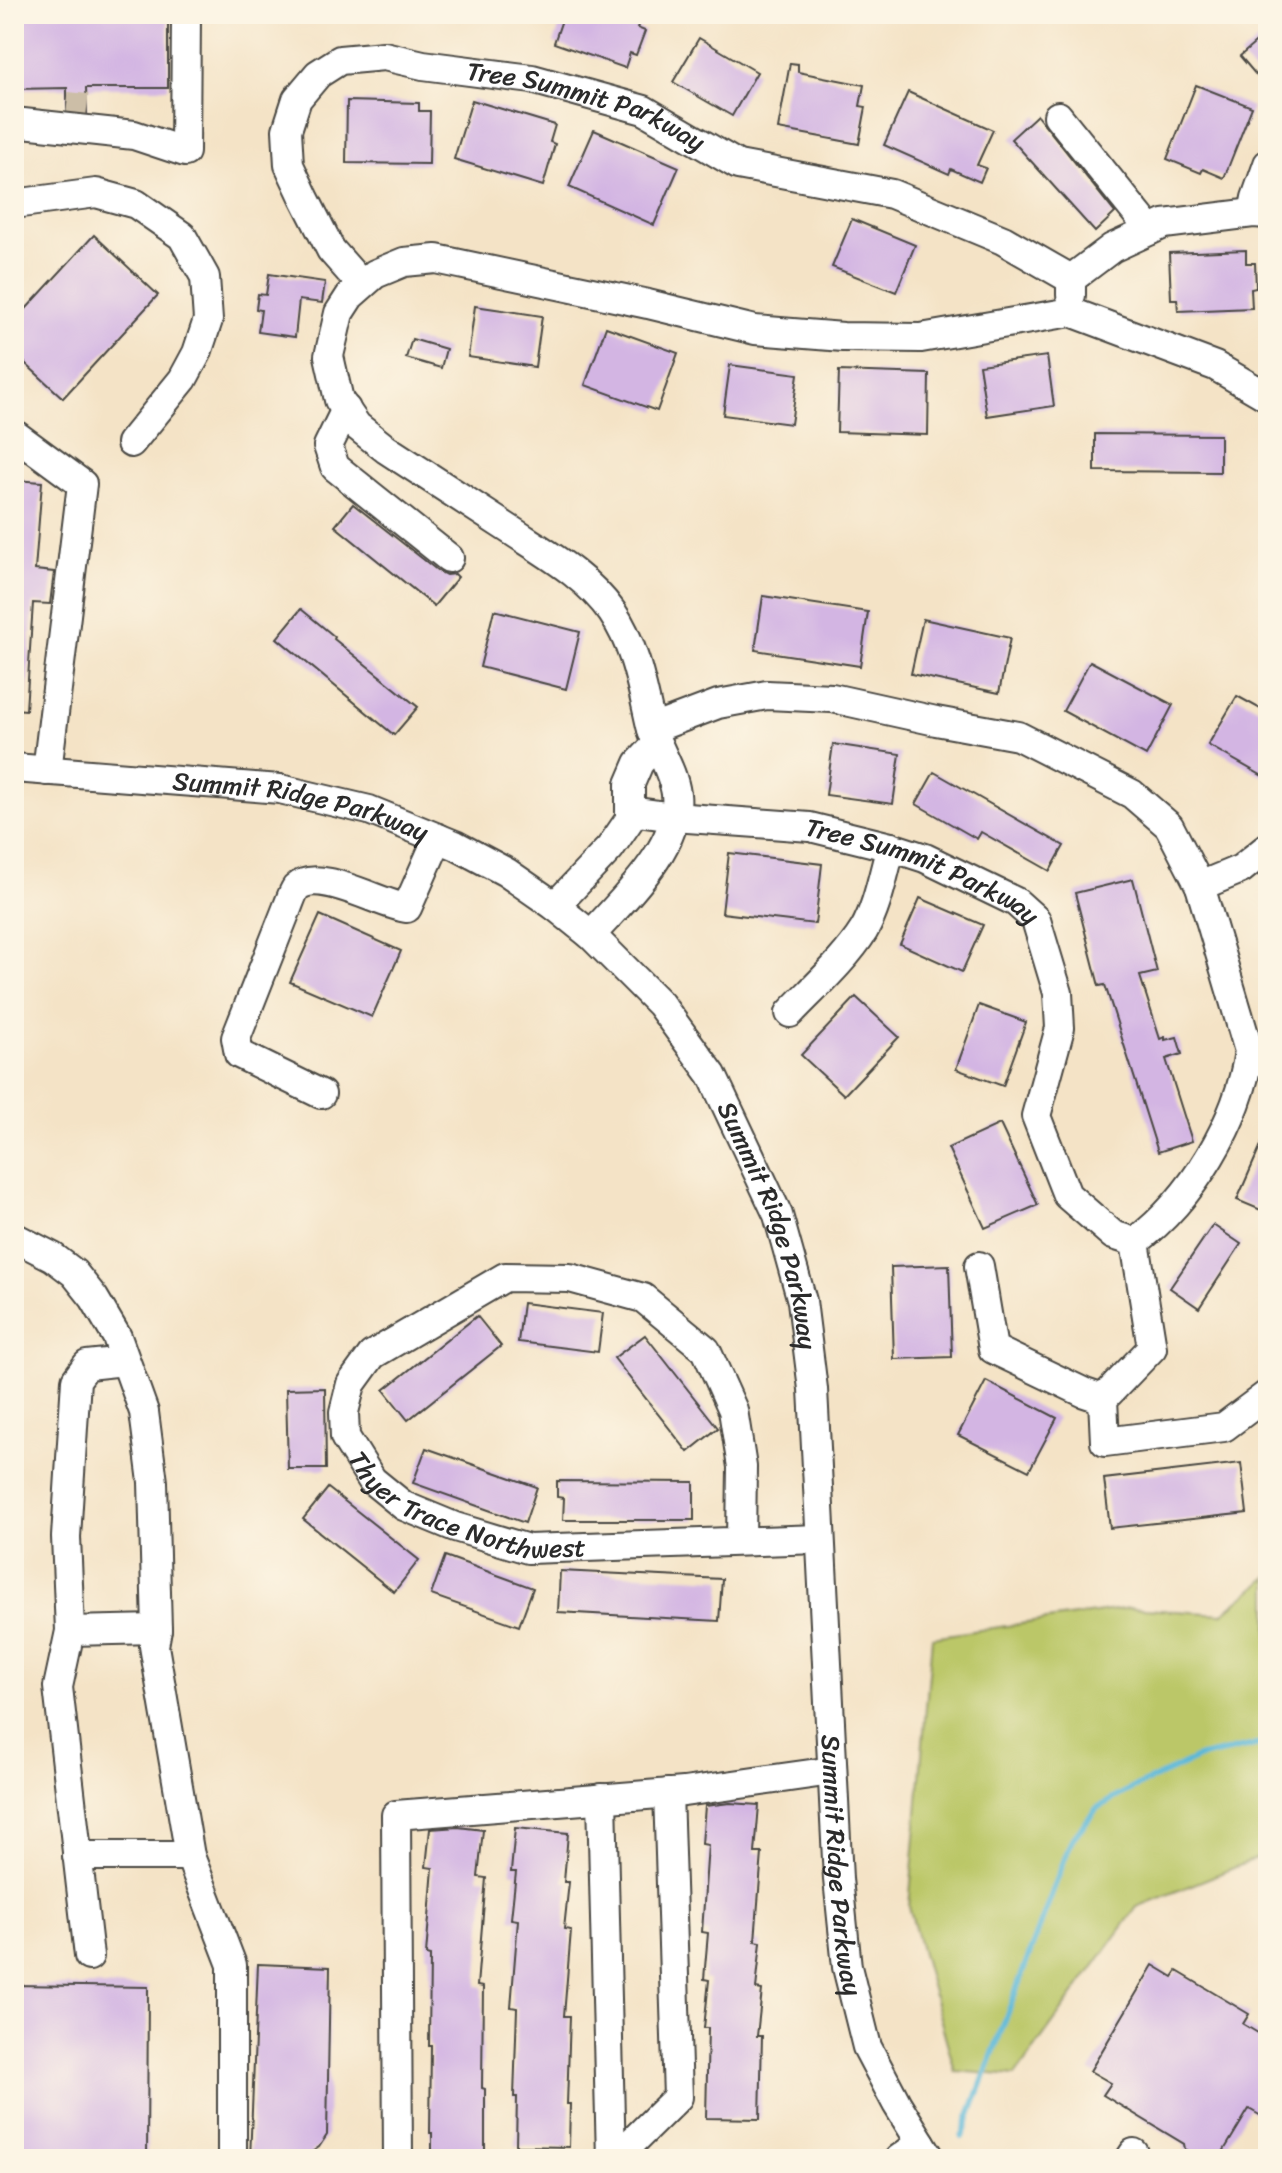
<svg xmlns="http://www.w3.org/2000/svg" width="1282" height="2173" viewBox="0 0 1282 2173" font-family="Sriracha,sans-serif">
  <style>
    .green { fill: #bbc768; stroke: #73794a; stroke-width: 2 }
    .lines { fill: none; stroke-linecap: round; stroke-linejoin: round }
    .stream { stroke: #5ab8d9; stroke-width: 6 }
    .building { fill: #d3b5e3 }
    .minor-tunnel { stroke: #ccbea7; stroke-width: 28; stroke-dasharray: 28 14; stroke-linecap: butt }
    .minor-casing { stroke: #494742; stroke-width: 32 }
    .minor { stroke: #fff; stroke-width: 28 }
    .labels { text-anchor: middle; stroke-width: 6; stroke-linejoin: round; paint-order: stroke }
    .street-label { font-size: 26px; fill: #2b2b2b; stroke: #fcf5e5 }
  </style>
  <rect width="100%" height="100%" fill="#fcf5e5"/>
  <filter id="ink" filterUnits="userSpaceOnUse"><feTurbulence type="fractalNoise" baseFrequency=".0125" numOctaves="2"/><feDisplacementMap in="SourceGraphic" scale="16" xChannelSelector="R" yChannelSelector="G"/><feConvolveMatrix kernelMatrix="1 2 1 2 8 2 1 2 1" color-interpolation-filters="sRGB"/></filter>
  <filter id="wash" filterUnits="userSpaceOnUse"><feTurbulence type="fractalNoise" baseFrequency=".006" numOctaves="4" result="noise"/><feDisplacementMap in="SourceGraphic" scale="32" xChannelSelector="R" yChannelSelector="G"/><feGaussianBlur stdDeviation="1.8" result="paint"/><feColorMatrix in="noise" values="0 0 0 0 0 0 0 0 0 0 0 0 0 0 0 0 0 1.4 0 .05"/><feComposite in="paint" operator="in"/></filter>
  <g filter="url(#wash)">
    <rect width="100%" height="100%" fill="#f4e3c6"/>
    <polygon class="green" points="1268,1577 1268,1854 1137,1907 1015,2076 955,2071 909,1907 932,1637 1129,1608 1222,1614"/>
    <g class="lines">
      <polyline class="stream" points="962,2137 1072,1839 1097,1808 1127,1791 1197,1758 1268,1742"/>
    </g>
    <g id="blocks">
      <g class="building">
        <polygon points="14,14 168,14 168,88 86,88 87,113 67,111 67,88 14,89"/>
        <polygon points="564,14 642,14 637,28 645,31 636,55 630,53 625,68 554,43"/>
        <polygon points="1268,32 1268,89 1240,56"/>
        <polygon points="699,38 757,72 732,116 673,82"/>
        <polygon points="790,63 798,64 798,72 864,85 860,106 866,107 859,144 778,129"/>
        <polygon points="1196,85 1252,107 1224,178 1203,169 1201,173 1167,159"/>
        <polygon points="908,92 993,130 977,165 986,168 980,182 951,169 949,174 884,145"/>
        <polygon points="472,100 555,125 550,142 555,144 543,186 454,159"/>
        <polygon points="347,101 419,103 419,111 430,111 429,164 346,163"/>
        <polygon points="1037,115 1115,213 1095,232 1011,139"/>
        <polygon points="594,130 679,167 654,225 569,187"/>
        <polygon points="852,219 915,245 896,292 832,267"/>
        <polygon points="94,235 158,295 63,398 14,353 14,322"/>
        <polygon points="1246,250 1246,263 1255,263 1256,288 1251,289 1252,308 1178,311 1177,299 1171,299 1169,253"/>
        <polygon points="269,274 325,282 322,303 299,300 295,337 258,332 261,310 256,309 258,294 266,295"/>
        <polygon points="475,306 542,316 535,367 468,357"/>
        <polygon points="606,327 678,353 657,411 585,385"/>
        <polygon points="412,339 446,349 441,368 406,358"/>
        <polygon points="1047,356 1054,406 987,416 979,365"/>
        <polygon points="730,365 798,374 791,424 723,415"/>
        <polygon points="839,371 929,374 928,435 837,432"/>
        <polygon points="1095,434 1220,435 1220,472 1095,471"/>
        <polygon points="14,480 42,482 35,570 54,572 50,604 33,603 26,710 14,709"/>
        <polygon points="353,504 438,571 446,575 455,574 458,577 434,606 335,526"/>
        <polygon points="763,596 868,612 860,666 755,650"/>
        <polygon points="301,609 335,637 334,639 418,707 394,735 277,638"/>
        <polygon points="494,610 580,632 566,689 480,667"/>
        <polygon points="923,619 1010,638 999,693 911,674"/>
        <polygon points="1090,661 1173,705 1146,756 1063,711"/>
        <polygon points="1237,696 1268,713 1268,779 1208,745"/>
        <polygon points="833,744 900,754 893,804 826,795"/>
        <polygon points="934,772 1064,846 1050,871 981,832 977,839 916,804"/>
        <polygon points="729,853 822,864 815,924 722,913"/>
        <polygon points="1133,879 1157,972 1140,976 1160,1039 1165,1037 1165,1040 1177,1037 1182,1054 1166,1059 1192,1141 1158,1152 1105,985 1099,986 1075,893"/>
        <polygon points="920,898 983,925 962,972 900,944"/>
        <polygon points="320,915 401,951 372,1017 290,982"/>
        <polygon points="856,997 899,1037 844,1095 801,1055"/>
        <polygon points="979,1005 1026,1022 1003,1086 956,1069"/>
        <polygon points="1000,1124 1038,1205 985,1228 948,1148"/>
        <polygon points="1268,1129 1268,1213 1237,1200"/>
        <polygon points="1213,1225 1241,1244 1199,1308 1170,1288"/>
        <polygon points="949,1265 952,1357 894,1359 891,1267"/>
        <polygon points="523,1303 603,1313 598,1352 518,1342"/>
        <polygon points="477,1316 501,1346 408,1420 384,1390"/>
        <polygon points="645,1335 718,1428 688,1452 614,1358"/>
        <polygon points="986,1381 1057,1418 1029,1471 958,1435"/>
        <polygon points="325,1388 326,1469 288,1469 286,1389"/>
        <polygon points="426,1448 537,1487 525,1523 413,1483"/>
        <polygon points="1241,1463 1247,1513 1110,1528 1104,1479"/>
        <polygon points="557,1481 694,1482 694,1520 563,1520 564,1498 557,1497"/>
        <polygon points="328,1488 419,1560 394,1592 303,1519"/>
        <polygon points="445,1556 533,1588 519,1626 431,1595"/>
        <polygon points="560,1571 722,1579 719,1621 558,1612"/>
        <polygon points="730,1803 759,1805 755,1853 762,1853 755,1941 761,1942 756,1989 762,1990 757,2036 762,2036 760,2119 706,2118 708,2028 704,2028 709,1980 704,1979 708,1933 702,1932 708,1845 702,1844 705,1806"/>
        <polygon points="458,1827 483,1830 478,1877 486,1878 477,1986 483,1987 482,2088 485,2089 485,2159 432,2159 432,2133 430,2133 431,2046 429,2046 430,1956 426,1955 433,1868 426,1867 430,1829"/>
        <polygon points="515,1828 568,1833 564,1882 569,1882 564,1929 571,1930 564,2016 570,2016 567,2104 570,2104 569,2147 516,2146 517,2097 514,2097 517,2008 511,2007 518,1920 511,1919 516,1872 511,1872"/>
        <polygon points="258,1964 330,1967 327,2135 319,2147 312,2152 312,2159 250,2159"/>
        <polygon points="1153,1965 1173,1977 1177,1971 1249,2014 1243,2024 1268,2039 1268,2109 1263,2117 1249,2109 1223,2152 1202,2159 1185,2149 1184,2144 1103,2095 1111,2083 1090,2071"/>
        <polygon points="14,1985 148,1987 147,2159 14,2159"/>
      </g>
    </g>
  </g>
  <g filter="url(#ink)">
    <use href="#blocks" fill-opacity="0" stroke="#494742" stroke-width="2"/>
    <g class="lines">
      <polyline class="minor-tunnel" points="67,106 87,108"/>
      <g class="minor-casing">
        <g id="minor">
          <polyline points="1058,116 1150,230"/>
          <polyline points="14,122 134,135 185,152 186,14"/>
          <polyline points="14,204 96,193 136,204 182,236 205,277 208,320 197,353 183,379 131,443"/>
          <polyline points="1253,213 1256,198 1268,164"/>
          <path id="s1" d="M 361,284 L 331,250 L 304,197 L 289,165 L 287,130 L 297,99 L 318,74 L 340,60 L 384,56 L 423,65 L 532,79 L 644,110 L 738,165 L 892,194 L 1003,240 L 1071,279"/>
          <polyline points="1071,295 1071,279 1112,248 1164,224 1253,213 1268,214"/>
          <polyline points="346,409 328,446 335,467 449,558"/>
          <polyline points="14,434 82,484 47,771"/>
          <path d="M 652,729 L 718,704 L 767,695 L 832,698 L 936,721 L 1018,736 L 1132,794 L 1169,826 L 1200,886 L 1249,1051 C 1239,1122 1192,1199 1135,1242"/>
          <path id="s2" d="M 14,768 L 280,789 L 369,810 L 455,845 L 506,872 L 555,906 L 591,935 L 660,1004 L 712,1075 L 778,1215 L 802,1301 L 813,1389 L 838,1879 L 847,1967 L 867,2047 L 897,2104 L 931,2159"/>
          <path id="s3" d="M 630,811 L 674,817 L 810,827 L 891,847 L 925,858 L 1016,902 L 1036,920 L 1058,993 L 1060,1028 L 1036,1116 L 1067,1195 L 1113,1235 L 1135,1242 L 1152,1348 L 1103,1399 L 1105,1442 L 1224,1427 L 1268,1394"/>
          <polyline points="1200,886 1241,869 1268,847"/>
          <polyline points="555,906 610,848 630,819 630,784 639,763 656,745"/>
          <path d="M 591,935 C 622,900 682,846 676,794 C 673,770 657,749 651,726 C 642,687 635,645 612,612 C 586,575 545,553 509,529 C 468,502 427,476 386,449 L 357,426 L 339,400 L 329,356 L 339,313 L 350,296 L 375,274 L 404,262 L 436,259 L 648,304 L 755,330 L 843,337 L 921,338 L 1071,312 L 1215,366 L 1268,397"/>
          <path d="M 790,1013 C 814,988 846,959 864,930 C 878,906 883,874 891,847"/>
          <path d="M 321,1094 L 239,1054 L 236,1038 L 288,906 C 290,901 293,892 296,888 C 318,866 380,905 407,908 L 438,838"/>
          <polyline points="14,1237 53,1257 74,1273 94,1298 117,1337 144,1412 153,1482 157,1629 154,1646 190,1856 232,1965 232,2159"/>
          <polyline points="979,1266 993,1349 1085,1393 1103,1399"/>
          <path id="s4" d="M 741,1541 L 742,1467 L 733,1410 L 706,1350 L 643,1298 L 570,1278 L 505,1277 L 372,1355 L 351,1384 L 344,1412 L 345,1437 L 372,1480 L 404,1506 L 455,1527 L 528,1549 L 820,1539"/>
          <polyline points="70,1631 157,1629"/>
          <polyline points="602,1798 611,2159"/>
          <polyline points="77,1856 190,1856"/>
          <polyline points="89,1956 58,1687 70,1631 66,1537 76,1380 87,1365 125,1361"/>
          <polyline points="398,2159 396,1815 684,1792 832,1771"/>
          <polyline points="615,2159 678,2097 668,1793"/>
          <polyline points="899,2159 921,2143"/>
          <polyline points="1130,2159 1134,2153"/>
        </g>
      </g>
      <use href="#minor" class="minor"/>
    </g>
  </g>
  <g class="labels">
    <g class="street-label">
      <text dy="9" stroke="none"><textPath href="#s1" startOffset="520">Tree Summit Parkway</textPath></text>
      <text dy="9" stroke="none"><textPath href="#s2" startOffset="290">Summit Ridge Parkway</textPath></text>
      <text dy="9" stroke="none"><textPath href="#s3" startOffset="302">Tree Summit Parkway</textPath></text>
      <text dy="9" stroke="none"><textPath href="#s2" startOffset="962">Summit Ridge Parkway</textPath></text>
      <text dy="9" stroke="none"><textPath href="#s4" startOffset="814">Thyer Trace Northwest</textPath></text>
      <text dy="9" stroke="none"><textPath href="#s2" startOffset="1610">Summit Ridge Parkway</textPath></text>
    </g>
  </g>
  <rect width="1282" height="2173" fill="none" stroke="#fcf5e5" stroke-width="48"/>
</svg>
